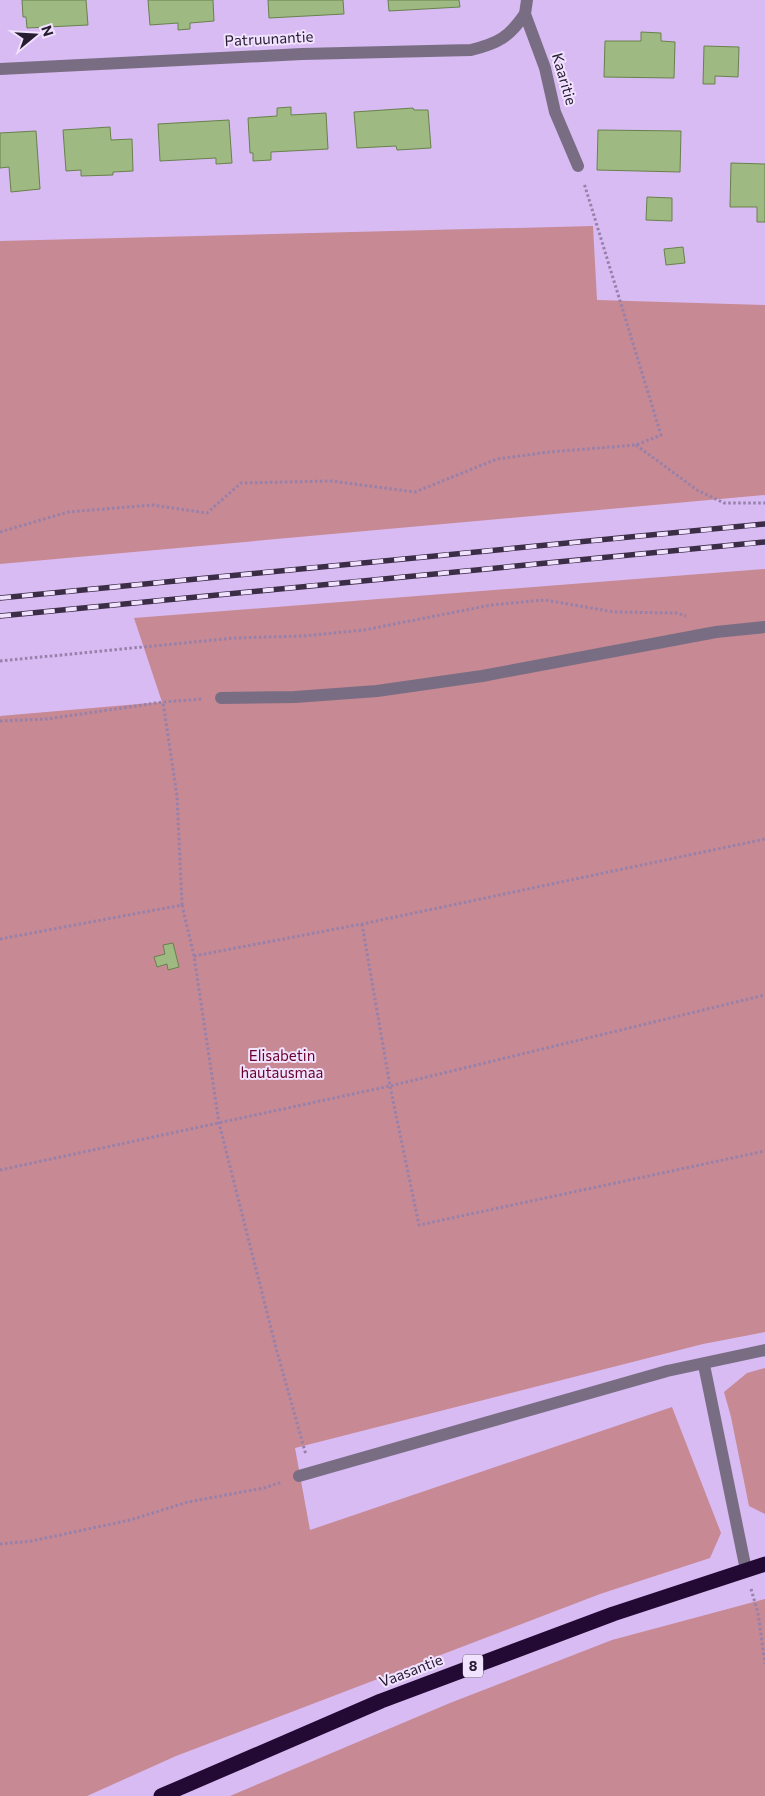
<svg xmlns="http://www.w3.org/2000/svg" width="765" height="1796" viewBox="0 0 765 1796" font-family="Commissioner,sans-serif">
  <style>
    .green { fill: #c78993 }
    .building { fill: #9fb982; stroke: #68814c }
    .lines { fill: none; stroke-linecap: round; stroke-linejoin: round }
    .path { stroke: #9781ab; stroke-width: 3; stroke-dasharray: 2.5 2.5; stroke-linecap: butt }
    .minor { stroke: #796d84; stroke-width: 12 }
    .highway { stroke: #230a34; stroke-width: 15 }
    .rail-casing { stroke: #3a2d45; stroke-width: 5.5 }
    .rail { stroke: #f1e3ff; stroke-width: 4; stroke-dasharray: 11; stroke-linecap: butt }
    .labels { text-anchor: middle; stroke-width: 4; stroke-linejoin: round; paint-order: stroke }
    .shield { fill: #f1e3ff; stroke: #64586e; stroke-width: 1 }
    .shield-label { font-size: 14px; font-weight: bold; fill: #271c30 }
    .street-label { font-size: 15px; fill: #271c30; stroke: #f1e3ff }
    .park-label { font-size: 15px; fill: #690027; stroke: #f1e3ff }
  </style>
  <rect width="100%" height="100%" fill="#d8bbf2"/>
  <g class="green">
    <polygon points="593,226 597,300 765,305 765,495 0,564 0,241"/>
    <polygon points="765,569 765,1332 703,1344 295,1448 310,1530 672,1407 721,1533 710,1558 600,1594 176,1756 87,1796 0,1796 0,716 162,702 134,618"/>
    <polygon points="765,1368 765,1514 749,1506 731,1417 724,1392 747,1373"/>
    <polygon points="765,1599 765,1796 230,1796 450,1703 612,1640"/>
  </g>
  <g class="building">
    <polygon points="22,0 86,0 88,25 27,28 26,17 23,17"/>
    <polygon points="148,0 213,0 214,21 190,23 190,29 178,30 178,23 150,25"/>
    <polygon points="268,0 343,0 344,14 269,18"/>
    <polygon points="388,0 459,0 460,7 389,11"/>
    <polygon points="641,32 661,33 661,41 675,42 674,78 604,77 605,41 641,41"/>
    <polygon points="704,46 739,47 738,77 715,76 715,84 703,84"/>
    <polygon points="291,107 291,115 326,113 328,149 271,152 271,160 253,161 253,153 250,153 248,118 277,116 277,108"/>
    <polygon points="413,108 414,110 428,110 431,148 397,150 396,146 357,148 354,112"/>
    <polygon points="229,120 232,163 216,164 216,158 160,161 158,124"/>
    <polygon points="110,127 111,140 132,139 133,171 113,172 113,175 81,176 81,170 66,171 63,130"/>
    <polygon points="598,130 681,131 680,172 597,170"/>
    <polygon points="36,131 40,189 11,192 9,167 0,168 0,133"/>
    <polygon points="731,163 765,164 765,222 757,222 757,207 730,207"/>
    <polygon points="647,197 672,198 672,221 646,220"/>
    <polygon points="683,247 685,263 666,265 664,249"/>
    <polygon points="173,943 179,967 168,970 167,964 157,967 154,957 165,954 163,945"/>
  </g>
  <g class="lines">
    <g class="path">
      <polyline points="636,445 697,490 724,503 765,503"/>
      <polyline points="0,532 68,512 152,505 207,513 241,483 331,481 415,492 497,459 549,452 636,445 661,435 584,183"/>
      <polyline points="0,661 235,638 303,636 364,630 491,605 545,600 614,612 677,613 686,616"/>
      <polyline points="0,721 47,719 163,702 203,699"/>
      <polyline points="182,905 194,956 219,1123 276,1348 306,1455"/>
      <polyline points="362,924 390,1086 419,1225 765,1151"/>
      <polyline points="0,939 182,905 177,796 163,702"/>
      <polyline points="194,956 362,924 765,839"/>
      <polyline points="0,1170 390,1086 765,995"/>
      <polyline points="0,1544 32,1541 130,1520 188,1502 264,1488 282,1482"/>
      <polyline points="751,1589 758,1613 765,1664"/>
    </g>
    <g class="minor">
      <polyline points="527,0 525,14 545,68 555,112 578,166"/>
      <path d="M 0,69 L 302,54 L 471,50 C 499,43 509,37 525,14"/>
      <polyline points="221,698 295,697 377,691 482,676 716,632 765,627"/>
      <polyline points="704,1365 746,1570"/>
      <polyline points="299,1476 667,1371 765,1350"/>
    </g>
    <polyline class="highway" points="161,1796 381,1701 613,1614 765,1564"/>
    <g class="rail-casing">
      <g id="rail">
        <polyline points="0,598 765,524"/>
        <polyline points="0,616 765,542"/>
      </g>
    </g>
    <use href="#rail" class="rail"/>
  </g>
  <g class="labels">
    <rect class="shield" x="463" y="1654.5" width="20" height="23" rx="4"/>
    <g class="shield-label">
      <text x="473" y="1671">8</text>
    </g>
    <g class="street-label">
      <text transform="translate(269 39) rotate(-3)" y="5">Patruunantie</text>
      <text transform="translate(564 79) rotate(74)" y="5">Kaaritie</text>
      <text transform="translate(411 1671) rotate(-21)" y="5">Vaasantie</text>
    </g>
    <g class="park-label">
      <text x="282" y="1061">Elisabetin<tspan x="282" dy="17">hautausmaa</tspan></text>
    </g>
  </g>
  <g transform="translate(35 35) rotate(72)" stroke="#f1e3ff" stroke-width="4" paint-order="stroke">
  <path d="M0-4L9 19L0 12L-9 19Z" fill="#271c30"/>
  <text y="-8" font-size="14" font-weight="bold" text-anchor="middle" fill="#271c30">N</text>
  </g>
</svg>
